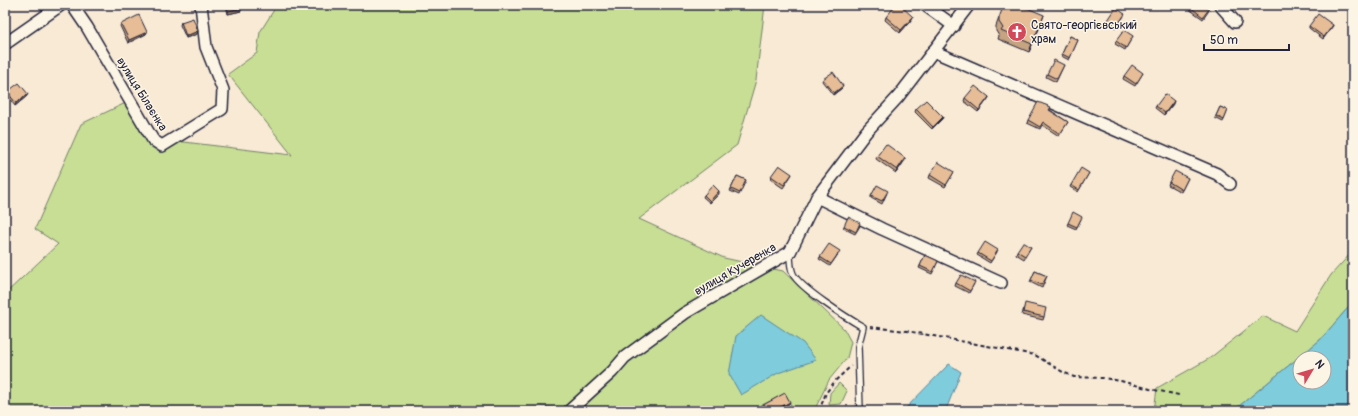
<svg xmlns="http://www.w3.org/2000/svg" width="1358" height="416" viewBox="0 0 1358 416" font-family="Pangolin,sans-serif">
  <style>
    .green { fill: #c7de94; stroke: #748068 }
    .water { fill: #7fccdd; stroke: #5a889c; fill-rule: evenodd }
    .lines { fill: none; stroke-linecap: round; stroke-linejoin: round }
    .service-casing { stroke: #22223b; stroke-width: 8 }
    .minor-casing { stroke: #22223b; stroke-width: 14 }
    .path { stroke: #22223b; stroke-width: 2; stroke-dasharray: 4 3; stroke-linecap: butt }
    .service { stroke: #fcf5e5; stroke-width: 5.5 }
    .minor { stroke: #fcf5e5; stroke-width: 11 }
    .wall { fill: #c6a381; stroke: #22223b }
    .shaded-wall { fill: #a18469; stroke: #22223b }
    .building { fill: #e6bd96; stroke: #22223b }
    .labels { text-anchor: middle; stroke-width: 3; stroke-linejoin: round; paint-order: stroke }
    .poi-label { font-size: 12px; fill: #22223b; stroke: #fcf5e5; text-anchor: start }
    .street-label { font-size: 12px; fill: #22223b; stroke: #fcf5e5 }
  </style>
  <rect width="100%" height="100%" fill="#f8ead5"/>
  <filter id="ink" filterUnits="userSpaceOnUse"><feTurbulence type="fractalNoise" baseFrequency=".025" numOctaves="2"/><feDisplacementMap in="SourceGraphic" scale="8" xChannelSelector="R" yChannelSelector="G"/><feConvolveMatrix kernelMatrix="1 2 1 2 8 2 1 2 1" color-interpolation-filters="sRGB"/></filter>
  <g filter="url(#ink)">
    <g class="green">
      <polygon points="277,5 765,5 756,80 737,145 639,219 724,258 783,271 844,329 851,342 847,358 829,380 814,411 794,411 785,394 750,411 564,411 565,409 540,406 531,411 5,411 5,294 58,244 35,229 81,124 132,100 159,139 292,155 228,74 257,53 260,32"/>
      <polygon points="1353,251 1353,302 1320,340 1233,411 1154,411 1157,388 1210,358 1263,316 1295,331 1331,275"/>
      <polygon points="839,383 847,391 841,404 829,405 830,393"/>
    </g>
    <g class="water">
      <path d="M 1353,302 L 1353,411 L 1233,411 L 1320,340 ZM 1300,358 L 1324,358 L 1324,382 L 1300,382 Z"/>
      <polygon points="761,315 803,343 816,360 778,373 741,395 729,374 736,336"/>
      <polygon points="949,364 961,372 947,407 952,411 903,411"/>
    </g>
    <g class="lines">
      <g class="service-casing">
        <path id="service" d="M 790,253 C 790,260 790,267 793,274 C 800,288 847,318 863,327 L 858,347 L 860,411"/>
      </g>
      <g class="minor-casing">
        <g id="minor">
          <polyline points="72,5 87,27 153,140 162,146 222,109 223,90 206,47 201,5"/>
          <polyline points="925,5 954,26"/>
          <polyline points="1220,5 1235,22"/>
          <polyline points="5,44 61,5"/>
          <polyline points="933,51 1217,174 1230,184"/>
          <polyline points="817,197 882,229 1001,283"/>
          <polyline points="569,411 612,372 625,357 685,313 790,252 817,197 866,132 898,97 969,5"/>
        </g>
      </g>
      <g class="path">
        <polyline points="870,327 907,331 1035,355 1061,371 1074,377 1103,378 1121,381 1150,389 1179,395"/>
        <polyline points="819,411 826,393 835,381 851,366"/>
      </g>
      <use href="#service" class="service"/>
      <use href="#minor" class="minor"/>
    </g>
    <g class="wall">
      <polygon points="226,5 241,5 241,11 228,14"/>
      <polygon points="1189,6 1209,9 1208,12 1203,19 1189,9"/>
      <polygon points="1124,16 1116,28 1107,23 1108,20"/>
      <polygon points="886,17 912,19 900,33 885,20"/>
      <polygon points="999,18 1041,24 1029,52 998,39 999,36 996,31 996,26"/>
      <polygon points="181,22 198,31 197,34 186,38 180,25"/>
      <polygon points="121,24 147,32 146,34 128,43 120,26"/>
      <polygon points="1333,25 1332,27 1323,39 1309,28 1309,26"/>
      <polygon points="1070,36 1078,40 1069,60 1061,56"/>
      <polygon points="1133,36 1125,50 1115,44 1116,41"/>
      <polygon points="1064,65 1056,82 1046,77 1047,74"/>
      <polygon points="1143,73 1135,86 1123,79 1124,76"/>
      <polygon points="823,79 842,88 833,95 822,81"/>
      <polygon points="7,92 27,96 15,106 6,94"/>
      <polygon points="989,97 988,99 978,112 964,101 965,98"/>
      <polygon points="1173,104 1164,115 1155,108 1156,106"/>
      <polygon points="1220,107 1228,110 1223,122 1215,118"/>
      <polygon points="916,109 943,117 942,119 932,129 915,112"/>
      <polygon points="1050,110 1068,122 1059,136 1042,125 1040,129 1027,123 1028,120"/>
      <polygon points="877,156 905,160 896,173 876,159"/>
      <polygon points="954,172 945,187 929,178 930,175"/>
      <polygon points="1089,173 1078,192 1070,187 1071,185"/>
      <polygon points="792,174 791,176 783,188 770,179 771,176"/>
      <polygon points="737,176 746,180 739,195 730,191"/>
      <polygon points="1188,178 1181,192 1168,185 1169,182"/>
      <polygon points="887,193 882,204 871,198 871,196"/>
      <polygon points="719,194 710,203 703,197 704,195"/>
      <polygon points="1081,219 1076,229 1067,225 1068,223"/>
      <polygon points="844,226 860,226 855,234 843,228"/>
      <polygon points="1031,247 1024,259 1016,254 1017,251"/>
      <polygon points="997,252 990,263 977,255 978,253"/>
      <polygon points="839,253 830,266 819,259 820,257"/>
      <polygon points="925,255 938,261 932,274 919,268"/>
      <polygon points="1035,271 1047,276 1042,288 1030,282"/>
      <polygon points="956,283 974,284 969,293 955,286"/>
      <polygon points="1025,305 1044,317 1043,320 1022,315"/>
    </g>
    <g class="shaded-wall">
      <polygon points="242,8 241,11 228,14 228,11"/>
      <polygon points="1044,15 1041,24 1029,52 1032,44"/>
      <polygon points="913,17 912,19 900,33 901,30"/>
      <polygon points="1333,25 1332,27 1323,39 1324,37"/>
      <polygon points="198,31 197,34 186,38 186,36"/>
      <polygon points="147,32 146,34 128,43 129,40"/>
      <polygon points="843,86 842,88 833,95 834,93"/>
      <polygon points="28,94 27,96 15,106 16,103"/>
      <polygon points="989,97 988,99 978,112 979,110"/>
      <polygon points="1174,101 1173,104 1164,115 1165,113"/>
      <polygon points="943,117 942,119 932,129 933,127"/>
      <polygon points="905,158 905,160 896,173 897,170"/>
      <polygon points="719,191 719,194 710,203 710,201"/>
      <polygon points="790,402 789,404 776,411 773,411"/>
    </g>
    <g class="building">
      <polygon points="227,5 241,5 242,8 228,11"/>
      <polygon points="896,5 900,5 913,17 901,30 886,17"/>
      <polygon points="1010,5 1020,5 1044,15 1032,44 1001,31 1003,28 999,22 999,18 1003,7"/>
      <polygon points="1191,5 1203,5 1209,9 1203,17 1189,6"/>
      <polygon points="1116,8 1125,14 1117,26 1108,20"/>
      <polygon points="1318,14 1333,25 1324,37 1309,26"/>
      <polygon points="139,15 147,32 129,40 121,24"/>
      <polygon points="193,18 198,31 186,36 181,22"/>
      <polygon points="1124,30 1133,36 1126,48 1116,41"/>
      <polygon points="1070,36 1078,40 1070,58 1062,54"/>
      <polygon points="1054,60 1064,65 1057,79 1047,74"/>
      <polygon points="1132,65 1143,73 1136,84 1124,76"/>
      <polygon points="833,72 843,86 834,93 823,79"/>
      <polygon points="19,83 28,94 16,103 7,92"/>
      <polygon points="975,86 989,97 979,110 965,98"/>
      <polygon points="1165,94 1174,101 1165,113 1156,106"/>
      <polygon points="926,100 943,117 933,127 916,109"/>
      <polygon points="1038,102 1051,107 1049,110 1068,122 1060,134 1043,122 1040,127 1028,120"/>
      <polygon points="1220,107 1228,110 1224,120 1216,116"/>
      <polygon points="886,144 905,158 897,170 877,156"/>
      <polygon points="938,162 954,172 946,185 930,175"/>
      <polygon points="779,165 792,174 784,185 771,176"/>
      <polygon points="1081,168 1089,173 1079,190 1071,185"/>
      <polygon points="1175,171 1188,178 1182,190 1169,182"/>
      <polygon points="737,176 746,180 740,193 731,189"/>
      <polygon points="713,185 719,191 710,201 704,195"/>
      <polygon points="877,185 888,191 882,201 871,196"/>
      <polygon points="1073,212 1082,217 1077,227 1068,223"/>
      <polygon points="848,217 860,223 856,232 844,226"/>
      <polygon points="985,242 998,250 991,261 978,253"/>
      <polygon points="1023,242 1031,247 1025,256 1017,251"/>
      <polygon points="829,244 840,251 831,264 820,257"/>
      <polygon points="925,255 938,261 933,272 920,266"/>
      <polygon points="1035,271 1047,276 1042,285 1031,280"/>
      <polygon points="961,275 975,282 970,291 956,283"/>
      <polygon points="1025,303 1046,308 1044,317 1023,312"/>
      <polygon points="785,393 790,402 773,411 757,411 756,409"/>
    </g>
  </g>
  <defs>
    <g id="church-disc" transform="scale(1)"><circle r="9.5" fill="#d1495b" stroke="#fcf5e5"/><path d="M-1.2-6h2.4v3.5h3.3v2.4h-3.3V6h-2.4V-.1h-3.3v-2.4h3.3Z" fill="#fff"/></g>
  </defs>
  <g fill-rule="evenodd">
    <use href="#church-disc" x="1017" y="32"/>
  </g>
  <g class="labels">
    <g class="poi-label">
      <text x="1031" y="29">Свято-георгієвський<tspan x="1031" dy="14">храм</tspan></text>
    </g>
    <g class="street-label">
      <text transform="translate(142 94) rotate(58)" y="4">вулиця Білаєнка</text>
      <text transform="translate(735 269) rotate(-30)" y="4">вулиця Кучеренка</text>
    </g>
  </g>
  <rect width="1358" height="416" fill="none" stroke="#fcf5e5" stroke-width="20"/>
  <rect x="10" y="10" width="1338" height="396" fill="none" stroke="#22223b" stroke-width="1.5" filter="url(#ink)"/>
  <g transform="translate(1312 370) rotate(52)"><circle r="19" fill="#fcf5e5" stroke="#a5a1a1"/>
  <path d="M0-3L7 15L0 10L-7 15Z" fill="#d1495b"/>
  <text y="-6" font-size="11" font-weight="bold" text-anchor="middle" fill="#22223b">N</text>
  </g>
  <path d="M1204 44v6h85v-6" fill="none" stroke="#22223b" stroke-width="2"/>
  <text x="1210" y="44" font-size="12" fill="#22223b" stroke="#fcf5e5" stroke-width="3" paint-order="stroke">50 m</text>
</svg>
